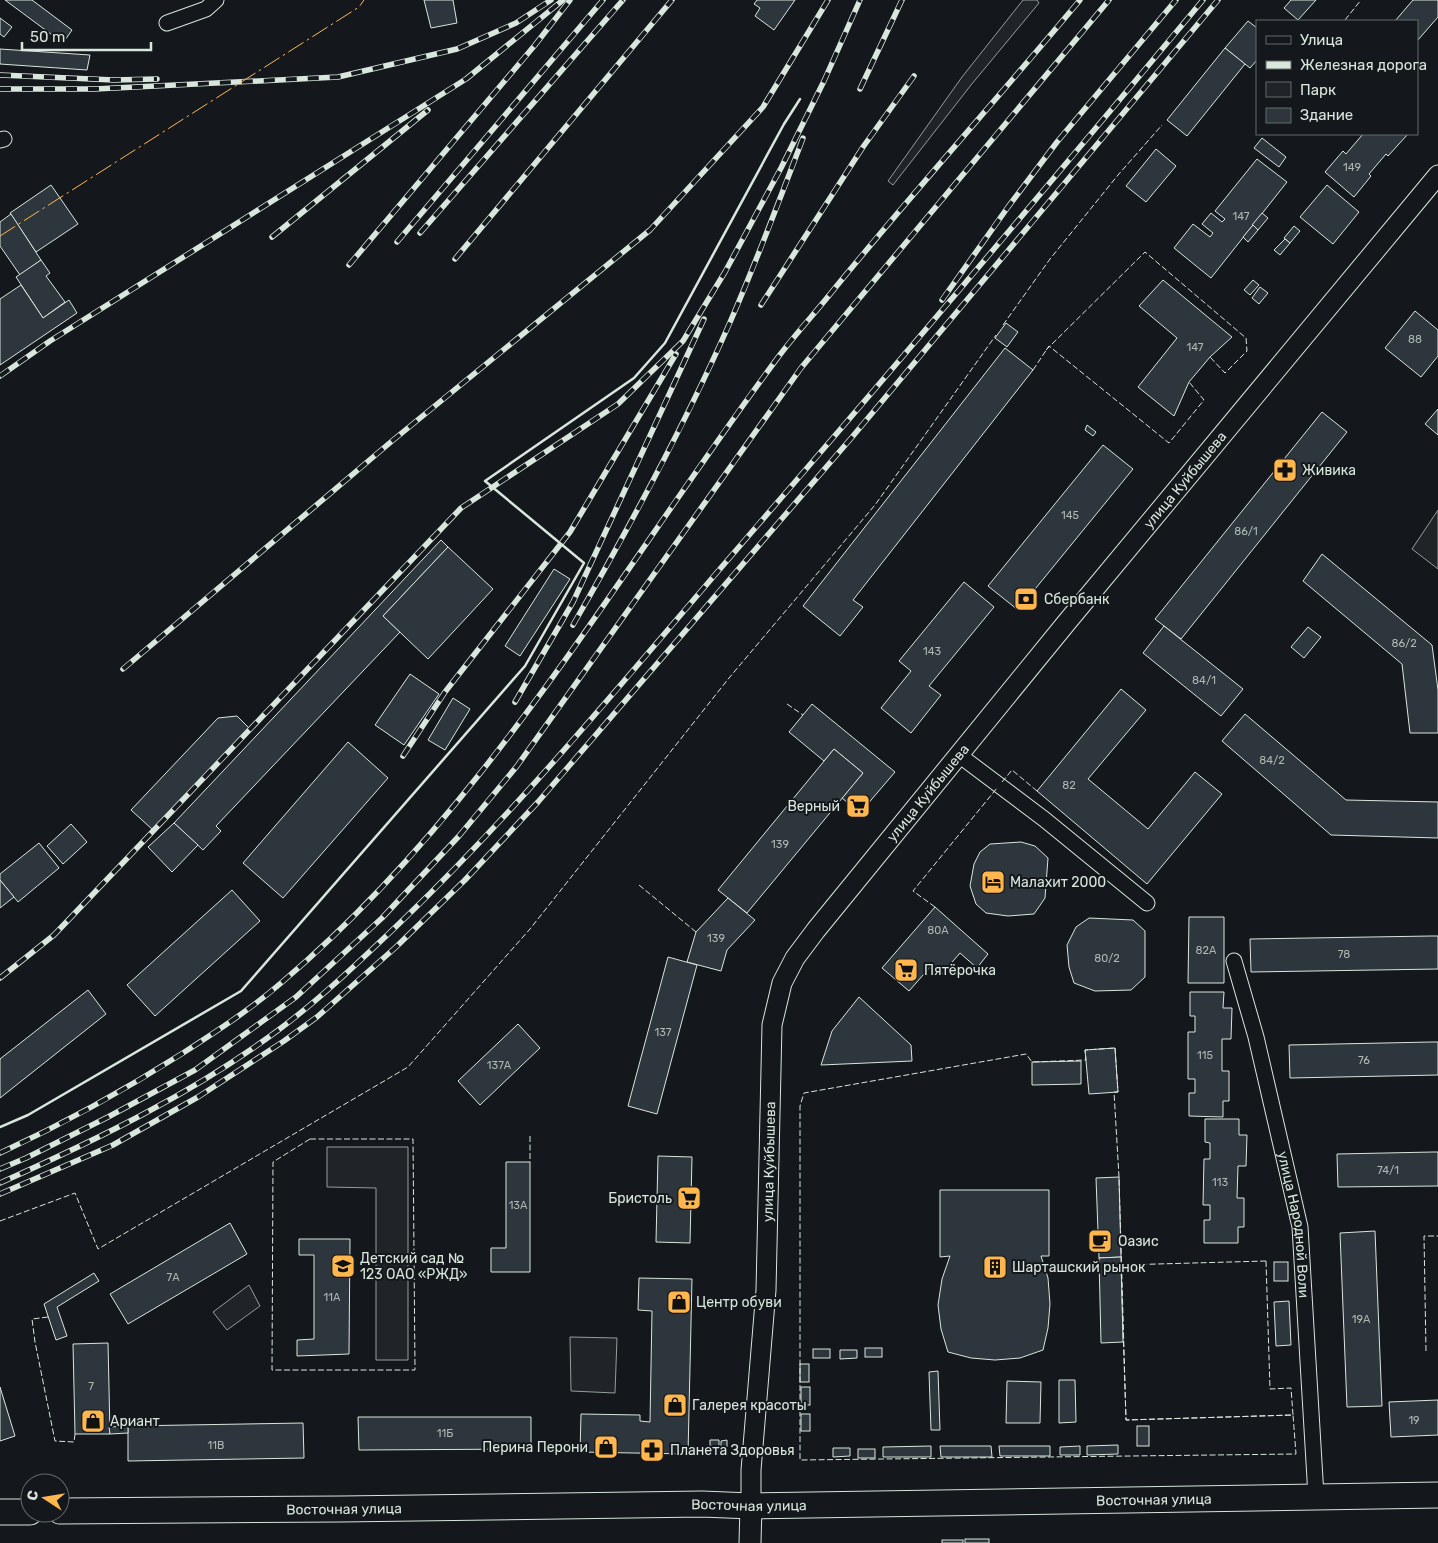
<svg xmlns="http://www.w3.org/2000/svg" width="1438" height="1543" viewBox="0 0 1438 1543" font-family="Rubik,sans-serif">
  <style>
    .green { fill: #202428; stroke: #939e99 }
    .building { fill: #2c363c; stroke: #d8e6dc }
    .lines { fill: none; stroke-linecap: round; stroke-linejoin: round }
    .minor-casing { stroke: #d8e6dc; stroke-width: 17 }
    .tertiary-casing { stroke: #d8e6dc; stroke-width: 21 }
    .secondary-casing { stroke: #d8e6dc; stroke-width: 23 }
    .primary-casing { stroke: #d8e6dc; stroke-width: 27 }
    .minor { stroke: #14181c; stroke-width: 15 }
    .tertiary { stroke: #14181c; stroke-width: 19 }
    .secondary { stroke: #14181c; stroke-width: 21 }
    .primary { stroke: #14181c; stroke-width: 25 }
    .rail-casing { stroke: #d8e6dc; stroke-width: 5.5 }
    .rail { stroke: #14181c; stroke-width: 4; stroke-dasharray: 11; stroke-linecap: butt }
    .fence { stroke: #d8e6dc; stroke-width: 1; stroke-dasharray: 6 2.5; stroke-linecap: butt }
    .wall { stroke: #d8e6dc; stroke-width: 2.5 }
    .power { stroke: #ffb74d; stroke-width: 1; stroke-dasharray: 18 4 2.5 4; stroke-linecap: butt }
    .labels { text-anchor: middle; stroke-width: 4; stroke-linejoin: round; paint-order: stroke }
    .number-label { font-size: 11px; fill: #adbab4 }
    .poi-label { font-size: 14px; fill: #d8e6dc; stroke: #14181c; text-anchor: start }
    .street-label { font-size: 14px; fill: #d8e6dc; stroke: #14181c }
  </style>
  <rect width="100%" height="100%" fill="#14181c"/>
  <g class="green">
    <polygon points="1023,0 1037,0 1039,3 971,85 893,185 888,181 962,77"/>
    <polygon points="1438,510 1438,569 1412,549"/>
    <polygon points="327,1147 408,1147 408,1360 376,1360 376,1188 327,1187"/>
    <polygon points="249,1285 260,1306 227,1330 213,1312"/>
    <polygon points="570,1337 617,1338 615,1393 571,1391"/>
  </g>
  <g class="building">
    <polygon points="5,0 32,0 72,30 63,43"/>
    <polygon points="424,0 453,0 457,23 431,28"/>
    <polygon points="757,0 795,0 774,30 755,16 760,8 754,4"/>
    <polygon points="1291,0 1316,0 1298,20 1284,8"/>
    <polygon points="1413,0 1438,0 1438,17 1417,41 1417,21 1395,21"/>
    <polygon points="0,18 12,27 4,37 0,34"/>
    <polygon points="1248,21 1257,28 1257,60 1250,68 1225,48"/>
    <polygon points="1225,48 1245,64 1187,136 1167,120"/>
    <polygon points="0,49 90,55 87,70 0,64"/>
    <polygon points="1363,134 1408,134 1388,156 1386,154 1369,174 1371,176 1354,197 1325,172 1343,151 1346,154"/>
    <polygon points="1262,138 1286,157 1279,167 1254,148"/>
    <polygon points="1156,149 1176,166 1146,202 1126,186"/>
    <polygon points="1257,159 1287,182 1211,278 1174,248 1193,224 1210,237 1213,233 1202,224 1211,213 1222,222 1225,219 1215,211"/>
    <polygon points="51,185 78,224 36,252 10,213"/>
    <polygon points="1327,185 1359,212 1333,244 1300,217"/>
    <polygon points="1262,213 1268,218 1258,230 1252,225"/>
    <polygon points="11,214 41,260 20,275 0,246 0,222"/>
    <polygon points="1253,225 1258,230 1248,242 1243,237"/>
    <polygon points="1294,226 1300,231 1290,243 1284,238"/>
    <polygon points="1285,239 1290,243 1280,255 1274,250"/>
    <polygon points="41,260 50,273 46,276 65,302 43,318 16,277"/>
    <polygon points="1163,280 1232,337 1210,357 1189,382 1174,416 1138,387 1177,338 1139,306"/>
    <polygon points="1253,280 1259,285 1250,295 1244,290"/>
    <polygon points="21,285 43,318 69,300 77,313 0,365 0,299"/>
    <polygon points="1260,287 1268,293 1259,304 1252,298"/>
    <polygon points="1415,311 1438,330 1438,356 1421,377 1385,348"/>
    <polygon points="1006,323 1018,332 1007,347 995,338"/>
    <polygon points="1005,348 1033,370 853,600 863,607 840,636 803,606"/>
    <polygon points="1438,409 1438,435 1425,424"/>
    <polygon points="1322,412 1347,432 1181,639 1155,619"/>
    <polygon points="1087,425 1096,432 1093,436 1085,430"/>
    <polygon points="1103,445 1133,469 1018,610 988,586"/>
    <polygon points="441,540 448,547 383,616 400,632 216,826 221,831 203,850 174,823"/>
    <polygon points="448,547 493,589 428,659 383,616"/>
    <polygon points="1322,554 1432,645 1438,690 1438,733 1410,733 1402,664 1303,581"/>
    <polygon points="554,569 570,579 520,656 505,646"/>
    <polygon points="964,582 994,607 929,686 941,695 911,733 881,708 911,671 899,661"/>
    <polygon points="1164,626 1243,689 1221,716 1143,653"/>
    <polygon points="1308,627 1321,637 1304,658 1291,647"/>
    <polygon points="410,674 439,694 404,745 375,725"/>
    <polygon points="1121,689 1146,710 1088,779 1148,829 1195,772 1222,794 1147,884 1037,791"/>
    <polygon points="453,698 470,709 445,750 428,740"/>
    <polygon points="812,704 895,772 860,813 842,798 863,773 834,749 824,761 789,732"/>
    <polygon points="1245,714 1346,800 1438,802 1438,838 1331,835 1222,741"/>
    <polygon points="237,716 249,728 153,830 131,810 218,718"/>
    <polygon points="348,742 388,778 283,898 243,863"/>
    <polygon points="834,749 863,773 747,913 718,890"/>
    <polygon points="174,823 198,845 172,872 148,847"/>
    <polygon points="71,824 87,842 63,864 47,846"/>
    <polygon points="1021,842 1035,846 1048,858 1045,898 1034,914 1008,916 986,913 976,904 970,886 974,864 980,852 990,844"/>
    <polygon points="39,843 59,868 18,902 0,880 0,874"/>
    <polygon points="0,880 14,897 0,908"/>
    <polygon points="232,890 260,921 155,1016 127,985"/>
    <polygon points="728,898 755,920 727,950 721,971 687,962 696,932"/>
    <polygon points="935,907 988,954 977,968 960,953 941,975 931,966 909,991 882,968"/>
    <polygon points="1189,917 1224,917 1224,983 1188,983"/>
    <polygon points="1089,918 1133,920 1145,931 1145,977 1131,990 1095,991 1074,983 1069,967 1067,945 1076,927"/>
    <polygon points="1431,936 1438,936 1438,969 1251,972 1250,939"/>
    <polygon points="668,957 697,965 657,1114 628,1106"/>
    <polygon points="88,990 106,1014 0,1098 0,1059"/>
    <polygon points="1190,992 1224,992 1223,1008 1232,1008 1231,1039 1222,1039 1222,1071 1229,1071 1229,1101 1223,1101 1223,1117 1189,1116 1189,1093 1195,1093 1195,1079 1188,1079 1188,1032 1195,1032 1195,1016 1190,1016"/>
    <polygon points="859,997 911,1045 912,1061 821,1065 832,1031"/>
    <polygon points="518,1024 540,1048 480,1105 458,1081"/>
    <polygon points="1431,1042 1438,1042 1438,1075 1290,1078 1289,1045"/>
    <polygon points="1115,1048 1118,1092 1089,1094 1085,1050"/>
    <polygon points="1081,1061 1081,1084 1032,1085 1032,1062"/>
    <polygon points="1205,1119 1239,1119 1239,1135 1247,1135 1246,1166 1238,1166 1237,1198 1244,1198 1244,1227 1238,1227 1238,1243 1204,1243 1204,1220 1210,1220 1210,1205 1203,1205 1204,1159 1210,1159 1210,1143 1205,1142"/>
    <polygon points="1433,1152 1438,1152 1438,1186 1338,1187 1337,1154"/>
    <polygon points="658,1156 692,1157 690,1243 656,1242"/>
    <polygon points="506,1162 530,1162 530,1272 491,1272 491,1248 506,1248"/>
    <polygon points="1119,1177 1121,1257 1099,1258 1096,1178"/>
    <polygon points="940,1190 1049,1190 1049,1256 1041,1256 1048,1278 1050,1304 1048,1328 1043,1350 1020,1358 995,1360 971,1358 948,1352 941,1329 938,1305 942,1279 950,1256 940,1257"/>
    <polygon points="230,1223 247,1254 128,1324 110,1294"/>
    <polygon points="1375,1231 1382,1406 1347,1407 1340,1233"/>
    <polygon points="299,1239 350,1239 349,1354 297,1356 297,1340 314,1339 314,1255 299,1255"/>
    <polygon points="1121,1257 1123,1342 1101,1343 1099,1258"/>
    <rect x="1274" y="1262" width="14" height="19"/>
    <polygon points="94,1273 99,1281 57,1307 67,1336 56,1340 44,1304"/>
    <polygon points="639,1278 692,1279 688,1454 580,1452 581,1414 640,1415 640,1421 650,1422 652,1311 638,1310"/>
    <polygon points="1289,1301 1291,1345 1276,1346 1274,1302"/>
    <polygon points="108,1343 110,1434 75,1434 73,1344"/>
    <rect x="865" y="1348" width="17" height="9"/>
    <rect x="813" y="1349" width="17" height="9"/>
    <polygon points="840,1350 857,1350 857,1358 840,1359"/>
    <rect x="800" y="1364" width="9" height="18"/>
    <polygon points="938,1371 940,1430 931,1430 929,1372"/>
    <polygon points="1059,1380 1075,1380 1076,1422 1059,1423"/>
    <polygon points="1007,1381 1041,1382 1040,1423 1006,1423"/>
    <polygon points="0,1387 15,1436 0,1441"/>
    <rect x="801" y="1387" width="9" height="18"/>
    <polygon points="1438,1400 1438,1435 1391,1437 1389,1402"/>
    <rect x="801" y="1414" width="9" height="17"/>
    <polygon points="358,1417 531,1417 531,1449 359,1450"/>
    <polygon points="303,1423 304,1458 128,1461 128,1426"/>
    <polygon points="128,1426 128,1433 110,1434 109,1427"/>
    <rect x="1137" y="1426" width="12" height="20"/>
    <polygon points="710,1440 719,1440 719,1447 710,1446"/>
    <polygon points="727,1440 727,1447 721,1447 721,1441"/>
    <polygon points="1118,1445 1118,1454 1087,1455 1087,1446"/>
    <polygon points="931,1446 931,1457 883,1457 883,1447"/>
    <polygon points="940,1446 991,1446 992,1457 941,1457"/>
    <polygon points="999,1446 1050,1446 1050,1456 1000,1456"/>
    <polygon points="1080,1446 1080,1455 1060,1455 1060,1447"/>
    <polygon points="833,1448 850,1448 850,1456 833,1457"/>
    <rect x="858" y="1449" width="17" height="9"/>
    <rect x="965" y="1539" width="24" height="4"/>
    <rect x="942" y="1540" width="21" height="3"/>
  </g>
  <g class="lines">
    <g class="minor-casing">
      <g id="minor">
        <polyline points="167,23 206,9 216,0"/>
        <polyline points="0,140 4,139"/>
        <polyline points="959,755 1044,819 1147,903"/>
        <path id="s1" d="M 1234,961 L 1256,1037 L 1300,1227 L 1316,1496"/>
      </g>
    </g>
    <g class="tertiary-casing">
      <g id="tertiary">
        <path id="s2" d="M 751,1506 L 751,1470 L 766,1290 L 772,1025 L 782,983 L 795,958 L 816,930 L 1067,622 L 1438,175"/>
      </g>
    </g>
    <g class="secondary-casing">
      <polyline id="secondary" points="750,1543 751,1506"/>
    </g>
    <g class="primary-casing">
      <g id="primary">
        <path id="s3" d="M 60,1511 L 341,1509 L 702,1504 L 751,1506 L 1438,1495"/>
        <polyline points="0,1512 30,1512"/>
      </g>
    </g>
    <use href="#minor" class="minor"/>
    <use href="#tertiary" class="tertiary"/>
    <use href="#secondary" class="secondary"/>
    <use href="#primary" class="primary"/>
    <g class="rail-casing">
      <g id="rail">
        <polyline points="0,75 114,80 157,79"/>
        <polyline points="0,89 95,89 338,77 457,49 516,23 551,0"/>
        <polyline points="860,89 902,0"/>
        <polyline points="420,233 623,0"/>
        <polyline points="272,237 428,110"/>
        <polyline points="397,242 603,0"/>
        <polyline points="455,259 672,0"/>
        <polyline points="349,265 535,45 570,0"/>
        <polyline points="942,300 1008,207 1057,142 1176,0"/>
        <polyline points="761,305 863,147 914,76"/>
        <polyline points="0,376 50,341 466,79 563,0"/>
        <path d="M 573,625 C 630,526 685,425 731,320 C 757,260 780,199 803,138"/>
        <polyline points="123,669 392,441 650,230 763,107 828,0"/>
        <polyline points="515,702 573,602 704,319"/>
        <polyline points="403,756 445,692 570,532 676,354"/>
        <polyline points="0,978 54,935 461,508 618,404 683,341 725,272 781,168 824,81 860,0"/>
        <path d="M 0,1153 C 65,1123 123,1091 183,1053 C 217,1031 251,1009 281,983 C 487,809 620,569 779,356 C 797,332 817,311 835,288 C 915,190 999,97 1080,0"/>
        <polyline points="0,1169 26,1158 108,1117 195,1070 296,997 382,918 459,836 517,766 801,368 1109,0"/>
        <path d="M 0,1183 C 96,1140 192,1094 277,1031 C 323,997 364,957 405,918 C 523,804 626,678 732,555 C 767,514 803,473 838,432 C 961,289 1082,145 1203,0"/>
        <polyline points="0,1194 113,1145 198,1097 284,1041 317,1017 396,947 465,880 538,802 853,436 1218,0"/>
      </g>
    </g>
    <use href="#rail" class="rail"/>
    <g class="fence">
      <polyline points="1345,20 1361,0"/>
      <polyline points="1003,325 1050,259 1118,175 1162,125"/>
      <polyline points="1046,350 1145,252 1246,338 1247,351 1225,373 1210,357"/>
      <polyline points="1033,370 1049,346 1169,443 1204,400 1189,382"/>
      <polyline points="787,704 803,715"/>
      <polyline points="1002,782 1012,770 1037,791"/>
      <polyline points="639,885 696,932"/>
      <polyline points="935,907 913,891 997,788"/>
      <polygon points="1115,1048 1118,1092 1114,1092 1119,1177 1126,1420 1293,1415 1296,1454 800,1460 800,1106 804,1093 1026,1054 1032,1062 1086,1060 1085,1050"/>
      <polyline points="530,1136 530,1162"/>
      <polygon points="310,1139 413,1139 415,1370 272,1370 273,1162"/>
      <polyline points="0,1221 75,1193 98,1249 408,1067 530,929 729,678 875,505 996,335"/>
      <polygon points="1266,1261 1270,1389 1291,1388 1293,1415 1126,1420 1121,1265"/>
      <polyline points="48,1317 32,1319 35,1342 55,1441 74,1442 75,1434"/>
      <polyline points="1426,1351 1424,1236 1438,1236"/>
    </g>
    <polyline class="wall" points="0,1127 28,1115 241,991 525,666 584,563 485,481 634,378 665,343 784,124 800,99"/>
    <polyline class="power" points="0,236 359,7 364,0"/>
  </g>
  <defs>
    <g id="pharmacy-square" transform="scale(1.25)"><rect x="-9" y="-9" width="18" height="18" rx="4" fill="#ffb74d" stroke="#14181c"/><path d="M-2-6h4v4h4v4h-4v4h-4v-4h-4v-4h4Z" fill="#111"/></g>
    <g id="bank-square" transform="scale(1.25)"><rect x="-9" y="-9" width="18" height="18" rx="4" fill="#ffb74d" stroke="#14181c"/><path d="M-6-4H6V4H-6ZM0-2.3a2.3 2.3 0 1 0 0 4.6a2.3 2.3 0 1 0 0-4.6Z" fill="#111"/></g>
    <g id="supermarket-square" transform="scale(1.25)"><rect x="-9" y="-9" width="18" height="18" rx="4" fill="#ffb74d" stroke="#14181c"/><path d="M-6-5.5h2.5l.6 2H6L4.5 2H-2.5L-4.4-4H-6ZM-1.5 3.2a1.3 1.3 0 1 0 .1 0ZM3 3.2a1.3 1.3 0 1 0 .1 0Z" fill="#111"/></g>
    <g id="hotel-square" transform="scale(1.25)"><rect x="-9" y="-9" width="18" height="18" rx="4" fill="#ffb74d" stroke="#14181c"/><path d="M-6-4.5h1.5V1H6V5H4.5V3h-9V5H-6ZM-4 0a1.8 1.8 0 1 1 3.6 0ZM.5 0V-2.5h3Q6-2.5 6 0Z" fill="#111"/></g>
    <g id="cafe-square" transform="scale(1.25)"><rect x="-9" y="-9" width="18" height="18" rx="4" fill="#ffb74d" stroke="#14181c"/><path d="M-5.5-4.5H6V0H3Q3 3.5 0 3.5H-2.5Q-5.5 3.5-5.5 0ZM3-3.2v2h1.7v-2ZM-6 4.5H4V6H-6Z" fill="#111"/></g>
    <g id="school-square" transform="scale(1.25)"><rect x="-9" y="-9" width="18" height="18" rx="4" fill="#ffb74d" stroke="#14181c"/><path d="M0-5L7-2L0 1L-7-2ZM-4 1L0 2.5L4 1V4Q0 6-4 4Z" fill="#111"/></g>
    <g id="building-square" transform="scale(1.25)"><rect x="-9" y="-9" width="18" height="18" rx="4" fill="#ffb74d" stroke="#14181c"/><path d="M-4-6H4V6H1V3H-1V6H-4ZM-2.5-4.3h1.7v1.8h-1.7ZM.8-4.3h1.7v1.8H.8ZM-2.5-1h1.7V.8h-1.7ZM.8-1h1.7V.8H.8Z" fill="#111"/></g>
    <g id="shop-square" transform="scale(1.25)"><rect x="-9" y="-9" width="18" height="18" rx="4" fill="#ffb74d" stroke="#14181c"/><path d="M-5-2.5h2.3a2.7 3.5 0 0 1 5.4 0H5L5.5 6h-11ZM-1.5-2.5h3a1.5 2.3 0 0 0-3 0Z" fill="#111"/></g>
  </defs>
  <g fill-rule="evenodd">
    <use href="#pharmacy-square" x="1285" y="470"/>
    <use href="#bank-square" x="1026" y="599"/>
    <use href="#supermarket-square" x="858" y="806"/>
    <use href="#hotel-square" x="993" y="882"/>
    <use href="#supermarket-square" x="906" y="970"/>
    <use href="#supermarket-square" x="689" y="1198"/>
    <use href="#cafe-square" x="1100" y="1241"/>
    <use href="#school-square" x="343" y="1266"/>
    <use href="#building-square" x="995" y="1267"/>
    <use href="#shop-square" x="679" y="1302"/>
    <use href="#shop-square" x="675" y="1405"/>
    <use href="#shop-square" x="93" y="1421"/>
    <use href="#shop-square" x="606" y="1447"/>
    <use href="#pharmacy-square" x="652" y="1450"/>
  </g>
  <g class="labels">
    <g class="number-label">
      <text x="1352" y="171">149</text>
      <text x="1241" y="220">147</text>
      <text x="1415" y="343">88</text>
      <text x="1195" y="351">147</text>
      <text x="1070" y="519">145</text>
      <text x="1246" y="535">86/1</text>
      <text x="1404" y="647">86/2</text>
      <text x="932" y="655">143</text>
      <text x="1204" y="684">84/1</text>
      <text x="1272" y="764">84/2</text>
      <text x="1069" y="789">82</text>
      <text x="780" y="848">139</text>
      <text x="938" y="934">80А</text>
      <text x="716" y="942">139</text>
      <text x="1206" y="954">82А</text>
      <text x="1344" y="958">78</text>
      <text x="1107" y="962">80/2</text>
      <text x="663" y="1036">137</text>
      <text x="1205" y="1059">115</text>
      <text x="1364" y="1064">76</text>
      <text x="499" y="1069">137А</text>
      <text x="1388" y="1174">74/1</text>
      <text x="1220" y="1186">113</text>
      <text x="518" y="1209">13А</text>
      <text x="173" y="1281">7А</text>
      <text x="332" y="1301">11А</text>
      <text x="1361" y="1323">19А</text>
      <text x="91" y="1390">7</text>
      <text x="1414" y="1424">19</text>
      <text x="445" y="1437">11Б</text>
      <text x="216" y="1449">11В</text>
    </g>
    <g class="poi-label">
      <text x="1302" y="475">Живика</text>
      <text x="1044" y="604">Сбербанк</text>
      <text x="840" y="811" text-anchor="end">Верный</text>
      <text x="1010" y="887">Малахит 2000</text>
      <text x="924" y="975">Пятёрочка</text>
      <text x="672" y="1203" text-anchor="end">Бристоль</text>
      <text x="1118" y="1246">Оазис</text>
      <text x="360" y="1263">Детский сад №<tspan x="360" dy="16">123 ОАО «РЖД»</tspan></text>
      <text x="1012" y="1272">Шарташский рынок</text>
      <text x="696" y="1307">Центр обуви</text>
      <text x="692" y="1410">Галерея красоты</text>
      <text x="110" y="1426">Ариант</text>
      <text x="588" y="1452" text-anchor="end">Перина Перони</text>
      <text x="670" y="1455">Планета Здоровья</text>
    </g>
    <g class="street-label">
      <text dy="5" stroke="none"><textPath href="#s2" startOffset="1170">улица Куйбышева</textPath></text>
      <text dy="5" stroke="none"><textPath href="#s2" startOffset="765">улица Куйбышева</textPath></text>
      <text dy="5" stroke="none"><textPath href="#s2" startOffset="345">улица Куйбышева</textPath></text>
      <text dy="5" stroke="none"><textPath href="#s1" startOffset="271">улица Народной Воли</textPath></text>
      <text dy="5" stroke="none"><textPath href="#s3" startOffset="1094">Восточная улица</textPath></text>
      <text dy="5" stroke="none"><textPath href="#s3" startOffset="689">Восточная улица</textPath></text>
      <text dy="5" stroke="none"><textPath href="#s3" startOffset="284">Восточная улица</textPath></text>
    </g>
  </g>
  <rect x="1256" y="20" width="162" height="115" fill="#14181c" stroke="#626a69"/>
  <rect x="1266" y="36" width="25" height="8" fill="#14181c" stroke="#626a69"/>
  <text x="1300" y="45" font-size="15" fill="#d8e6dc">Улица</text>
  <rect x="1266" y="61" width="25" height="8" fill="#d8e6dc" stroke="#626a69"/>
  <text x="1300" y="70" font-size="15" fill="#d8e6dc">Железная дорога</text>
  <rect x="1266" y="82" width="25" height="15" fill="#202428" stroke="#626a69"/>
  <text x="1300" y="95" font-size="15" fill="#d8e6dc">Парк</text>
  <rect x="1266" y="108" width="25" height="15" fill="#2c363c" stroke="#626a69"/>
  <text x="1300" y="120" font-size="15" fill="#d8e6dc">Здание</text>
  <g transform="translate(45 1498) rotate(282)"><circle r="24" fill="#14181c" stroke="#626a69"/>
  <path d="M0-4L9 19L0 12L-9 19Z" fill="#ffb74d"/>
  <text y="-8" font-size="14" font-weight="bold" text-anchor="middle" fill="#d8e6dc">С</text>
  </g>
  <path d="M22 42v8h129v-8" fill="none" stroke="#d8e6dc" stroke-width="2.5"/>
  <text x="30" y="42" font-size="15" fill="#d8e6dc" stroke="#14181c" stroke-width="4" paint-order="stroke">50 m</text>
</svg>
